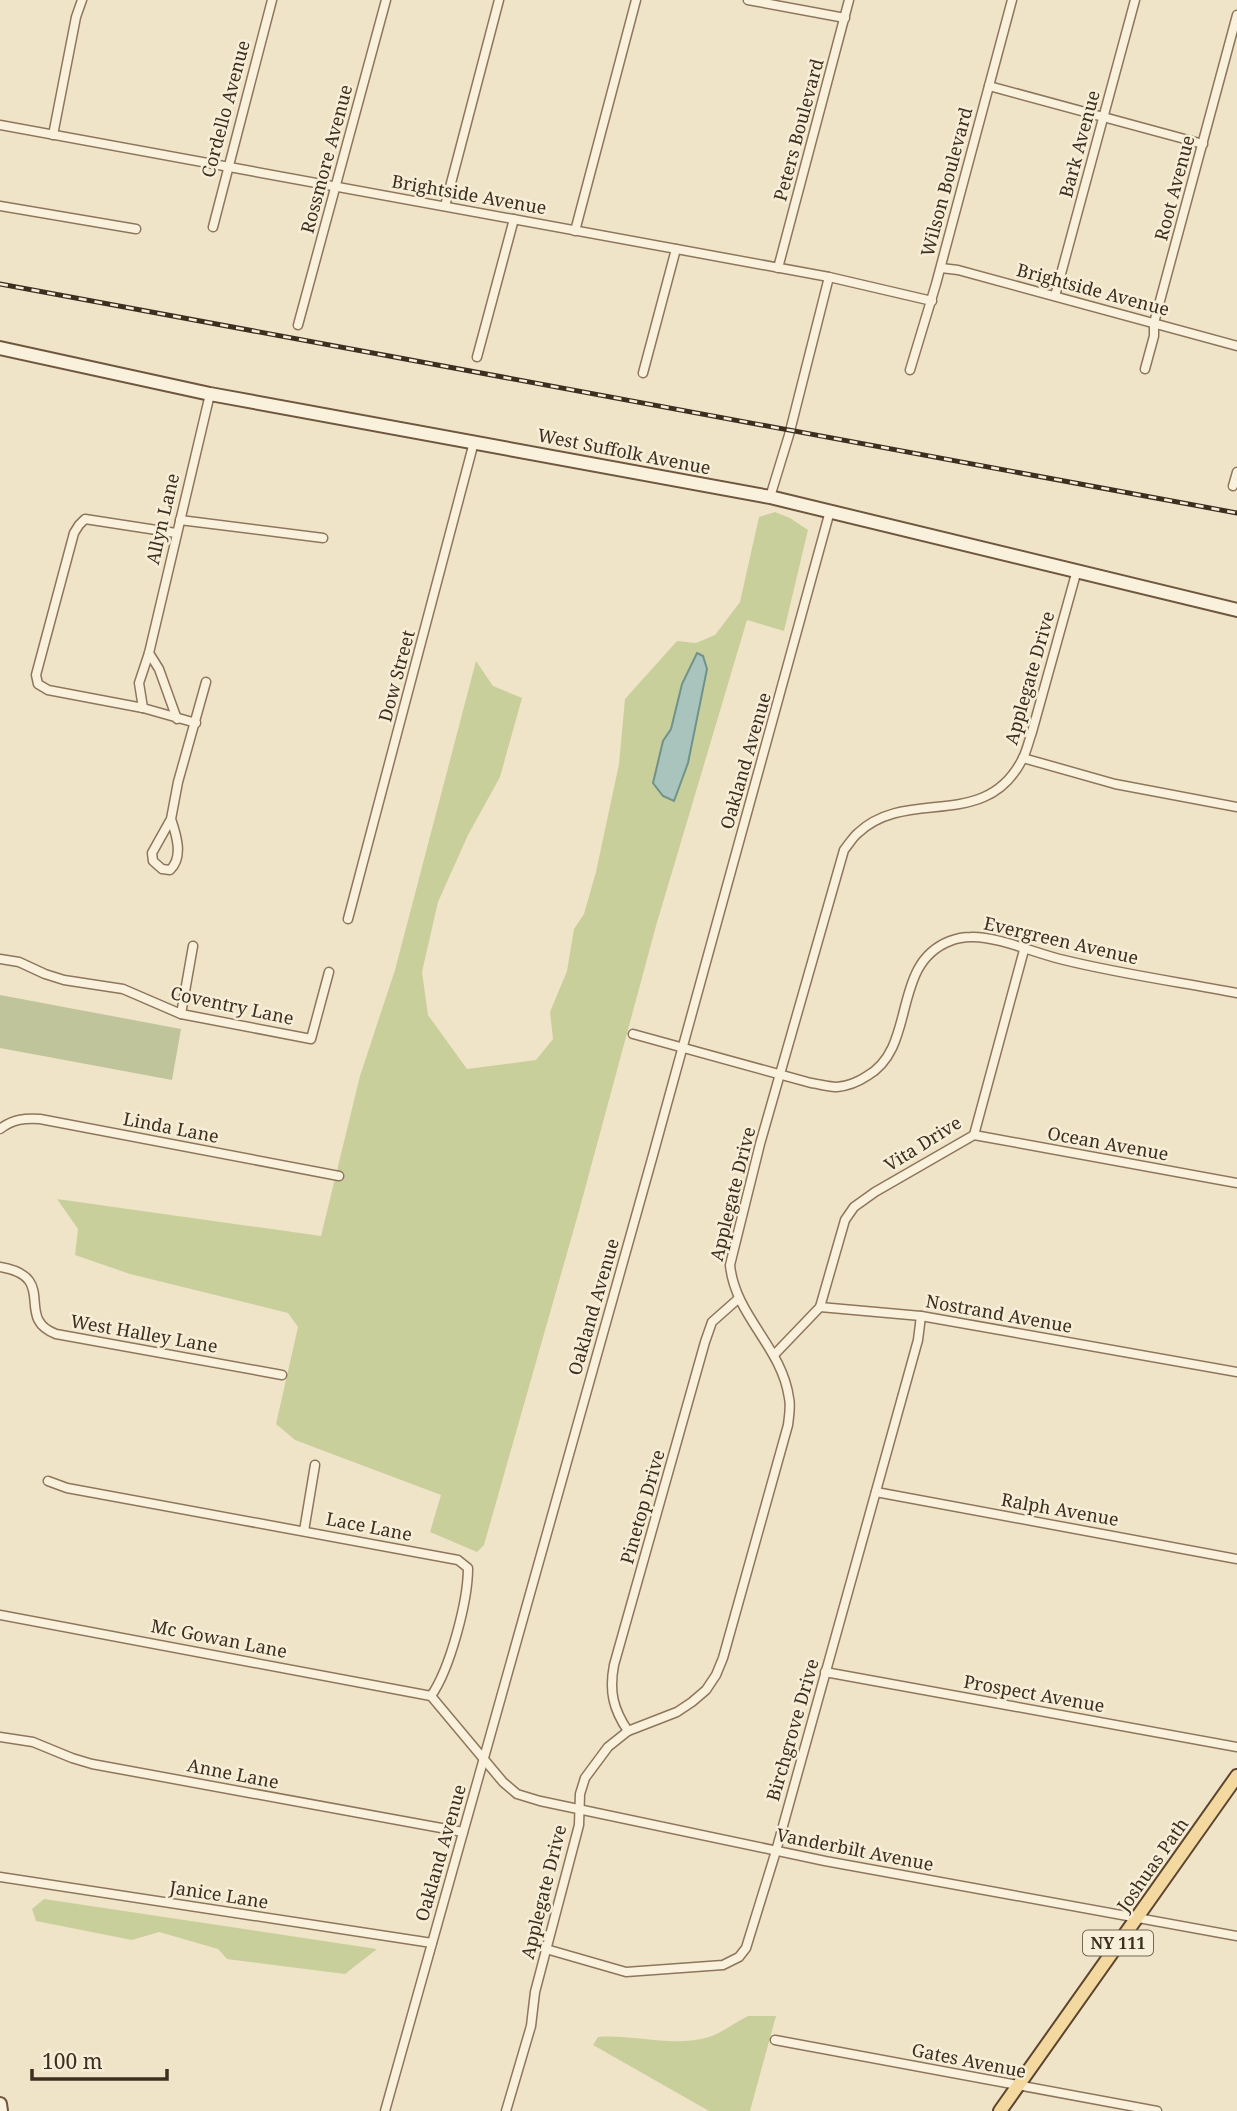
<svg xmlns="http://www.w3.org/2000/svg" width="1237" height="2111" viewBox="0 0 1237 2111" font-family="'Noto Serif',serif">
  <style>
    .green { fill: #c9cf9b; fill-rule: evenodd }
    .cemetery { fill: #bfc49a }
    .water { fill: #a9c4bc; stroke: #6f938a; stroke-width: 2 }
    .lines { fill: none; stroke-linecap: round; stroke-linejoin: round }
    .street-casing { stroke: #8d765c; stroke-width: 11 }
    .secondary-casing { stroke: #6f573f; stroke-width: 16 }
    .primary-casing { stroke: #5b4430; stroke-width: 16 }
    .street { stroke: #faf1dc; stroke-width: 8 }
    .secondary { stroke: #faf1dc; stroke-width: 12 }
    .primary { stroke: #f3d9a0; stroke-width: 12 }
    .rail-casing { stroke: #3d2e20; stroke-width: 5 }
    .rail { stroke: #f7eed8; stroke-width: 2.5; stroke-dasharray: 8; stroke-linecap: butt }
    .labels { text-anchor: middle; stroke-width: 5; stroke-linejoin: round; paint-order: stroke }
    .shield { fill: #f7eed8; stroke: #756857; stroke-width: 2 }
    .shield-label { font-size: 16px; font-weight: bold; fill: #3d2e20 }
    .street-label { font-size: 18px; fill: #3d2e20; stroke: #f7eed8 }
  </style>
  <rect width="100%" height="100%" fill="#f0e4c8"/>
  <g class="green">
    <path d="M 775,512 L 790,518 L 808,530 L 784,631 L 747,620 L 656,926 L 579,1211 L 484,1545 L 477,1552 L 430,1532 L 441,1495 L 295,1440 L 276,1424 L 298,1327 L 288,1313 L 130,1274 L 75,1255 L 78,1229 L 57,1199 L 321,1236 L 360,1076 L 395,970 L 476,661 L 493,686 L 522,698 L 500,777 L 468,835 L 438,902 L 422,972 L 428,1015 L 467,1069 L 536,1060 L 553,1039 L 550,1012 L 567,971 L 574,929 L 584,914 L 596,872 L 619,764 L 625,699 L 677,641 L 696,643 L 715,635 L 740,602 L 759,517 ZM 698,653 L 674,800 L 673,800 L 663,796 L 653,783 L 663,741 L 671,729 L 682,684 Z"/>
    <polygon points="44,1899 377,1949 345,1974 227,1959 218,1949 159,1932 132,1940 36,1921 32,1909"/>
    <path d="M 748,2016 L 776,2016 L 750,2111 L 709,2111 L 593,2045 L 598,2037 C 634,2034 673,2048 709,2037 C 722,2033 735,2022 748,2016 Z"/>
  </g>
  <polygon class="cemetery" points="0,995 181,1029 172,1080 0,1048"/>
  <polygon class="water" points="697,653 703,656 707,669 688,763 674,801 663,796 653,783 663,741 671,729 682,684"/>
  <g class="lines">
    <g class="street-casing">
      <g id="street">
        <polyline points="748,0 845,18"/>
        <polyline points="989,86 1203,144"/>
        <polyline points="0,125 829,277 932,301"/>
        <polyline points="53,135 76,17 82,0"/>
        <polyline points="0,206 136,229"/>
        <polyline points="445,206 499,0"/>
        <polyline points="213,227 272,0"/>
        <polyline points="575,231 636,0"/>
        <polyline points="778,268 849,0"/>
        <polyline points="941,268 958,270 1237,346"/>
        <polyline points="1055,296 1135,0"/>
        <polyline points="298,325 386,0"/>
        <polyline points="477,357 514,219"/>
        <polyline points="1145,369 1154,336 1154,323 1237,15"/>
        <polyline points="910,370 936,284 1012,0"/>
        <polyline points="643,373 676,249"/>
        <polyline points="1233,486 1237,472"/>
        <polyline points="770,497 789,435 829,277"/>
        <polyline points="180,520 323,538"/>
        <polyline points="176,533 85,519 79,525 74,533 36,675 38,684 48,690 143,708 196,723"/>
        <polyline points="149,653 159,669 177,719"/>
        <polyline points="143,708 139,683 149,653 210,394"/>
        <polyline points="1023,758 1115,784 1237,807"/>
        <path d="M 171,819 C 176,834 184,857 170,870 L 162,869 L 153,861 L 152,853 L 171,819 L 178,782 L 206,682"/>
        <polyline points="348,919 474,442"/>
        <polyline points="0,959 19,962 45,974 64,980 123,989 181,1014 311,1039 329,972"/>
        <polyline points="181,1014 193,946"/>
        <path d="M 633,1034 L 811,1083 C 819,1084 829,1087 837,1087 C 848,1086 858,1082 867,1076 C 918,1047 890,964 950,941 C 955,939 964,937 971,937 C 997,936 1037,954 1064,960 C 1121,974 1179,982 1237,993"/>
        <path d="M 0,1129 C 13,1119 25,1118 40,1119 L 339,1176"/>
        <polyline points="974,1135 1237,1183"/>
        <path d="M 0,1267 C 60,1277 13,1318 56,1334 L 282,1375"/>
        <polyline points="820,1307 845,1220 854,1207 875,1192 974,1135 1024,950"/>
        <polyline points="774,1355 820,1307 921,1316 1237,1372"/>
        <path d="M 48,1481 L 67,1488 L 458,1560 L 468,1568 C 468,1601 450,1669 431,1696"/>
        <polyline points="876,1492 1237,1559"/>
        <polyline points="304,1531 315,1465"/>
        <polyline points="0,1615 431,1696"/>
        <polyline points="825,1672 1237,1747"/>
        <polyline points="431,1696 503,1782 517,1794 540,1801 825,1861 1237,1936"/>
        <path d="M 628,1731 C 613,1709 609,1691 614,1665 L 705,1342 L 712,1322 L 738,1299"/>
        <polyline points="0,1737 33,1742 72,1758 92,1764 463,1832"/>
        <polyline points="0,1877 432,1943"/>
        <polyline points="546,1949 626,1972 723,1965 739,1957 746,1948 776,1851 918,1340 921,1316"/>
        <polyline points="775,2040 1157,2111"/>
        <polyline points="385,2111 653,1155 830,511"/>
        <path d="M 506,2111 L 531,2026 L 535,1992 L 579,1825 L 580,1794 L 585,1778 L 608,1747 L 628,1731 L 677,1712 L 692,1702 L 706,1690 L 716,1675 L 723,1658 L 788,1425 C 789,1416 791,1406 789,1398 C 782,1347 735,1316 730,1265 L 760,1144 L 844,850 C 849,844 853,837 858,833 C 908,786 986,833 1023,758 C 1027,750 1029,740 1032,732 L 1077,570"/>
      </g>
    </g>
    <g class="secondary-casing">
      <g id="secondary">
        <polyline points="0,348 210,394 770,497 1237,610"/>
        <polyline points="0,2104 1,2111"/>
      </g>
    </g>
    <g class="primary-casing">
      <polyline id="primary" points="1000,2111 1237,1776"/>
    </g>
    <use href="#street" class="street"/>
    <use href="#secondary" class="secondary"/>
    <use href="#primary" class="primary"/>
    <g class="rail-casing">
      <polyline id="rail" points="0,284 1237,513"/>
    </g>
    <use href="#rail" class="rail"/>
  </g>
  <g class="labels">
    <rect class="shield" x="1083" y="1930.5" width="70" height="25" rx="5"/>
    <g class="shield-label">
      <text x="1118" y="1949">NY 111</text>
    </g>
    <g class="street-label">
      <text transform="translate(226 109) rotate(-75)" y="6">Cordello Avenue</text>
      <text transform="translate(799 130) rotate(-75)" y="6">Peters Boulevard</text>
      <text transform="translate(1080 144) rotate(-75)" y="6">Bark Avenue</text>
      <text transform="translate(327 159) rotate(-75)" y="6">Rossmore Avenue</text>
      <text transform="translate(947 182) rotate(-75)" y="6">Wilson Boulevard</text>
      <text transform="translate(1175 188) rotate(-75)" y="6">Root Avenue</text>
      <text transform="translate(469 195) rotate(10)" y="6">Brightside Avenue</text>
      <text transform="translate(1093 290) rotate(15)" y="6">Brightside Avenue</text>
      <text transform="translate(624 452) rotate(11)" y="6">West Suffolk Avenue</text>
      <text transform="translate(163 519) rotate(-77)" y="6">Allyn Lane</text>
      <text transform="translate(397 676) rotate(-75)" y="6">Dow Street</text>
      <text transform="translate(1030 678) rotate(-74)" y="6">Applegate Drive</text>
      <text transform="translate(746 761) rotate(-74)" y="6">Oakland Avenue</text>
      <text transform="translate(1061 941) rotate(13)" y="6">Evergreen Avenue</text>
      <text transform="translate(232 1006) rotate(12)" y="6">Coventry Lane</text>
      <text transform="translate(171 1128) rotate(11)" y="6">Linda Lane</text>
      <text transform="translate(923 1144) rotate(-32)" y="6">Vita Drive</text>
      <text transform="translate(1108 1144) rotate(10)" y="6">Ocean Avenue</text>
      <text transform="translate(733 1194) rotate(-76)" y="6">Applegate Drive</text>
      <text transform="translate(594 1307) rotate(-74)" y="6">Oakland Avenue</text>
      <text transform="translate(999 1314) rotate(10)" y="6">Nostrand Avenue</text>
      <text transform="translate(144 1334) rotate(10)" y="6">West Halley Lane</text>
      <text transform="translate(643 1507) rotate(-74)" y="6">Pinetop Drive</text>
      <text transform="translate(1060 1510) rotate(10)" y="6">Ralph Avenue</text>
      <text transform="translate(369 1527) rotate(11)" y="6">Lace Lane</text>
      <text transform="translate(219 1639) rotate(11)" y="6">Mc Gowan Lane</text>
      <text transform="translate(1034 1694) rotate(10)" y="6">Prospect Avenue</text>
      <text transform="translate(793 1730) rotate(-74)" y="6">Birchgrove Drive</text>
      <text transform="translate(233 1774) rotate(11)" y="6">Anne Lane</text>
      <text transform="translate(855 1850) rotate(11)" y="6">Vanderbilt Avenue</text>
      <text transform="translate(441 1853) rotate(-74)" y="6">Oakland Avenue</text>
      <text transform="translate(1153 1865) rotate(-55)" y="6">Joshuas Path</text>
      <text transform="translate(544 1892) rotate(-76)" y="6">Applegate Drive</text>
      <text transform="translate(219 1895) rotate(9)" y="6">Janice Lane</text>
      <text transform="translate(969 2061) rotate(11)" y="6">Gates Avenue</text>
    </g>
  </g>
  <path d="M32 2069v10h135v-10" fill="none" stroke="#3d2e20" stroke-width="3.5"/>
  <text x="42" y="2069" font-size="21" fill="#3d2e20" stroke="#f7eed8" stroke-width="5" paint-order="stroke">100 m</text>
</svg>
